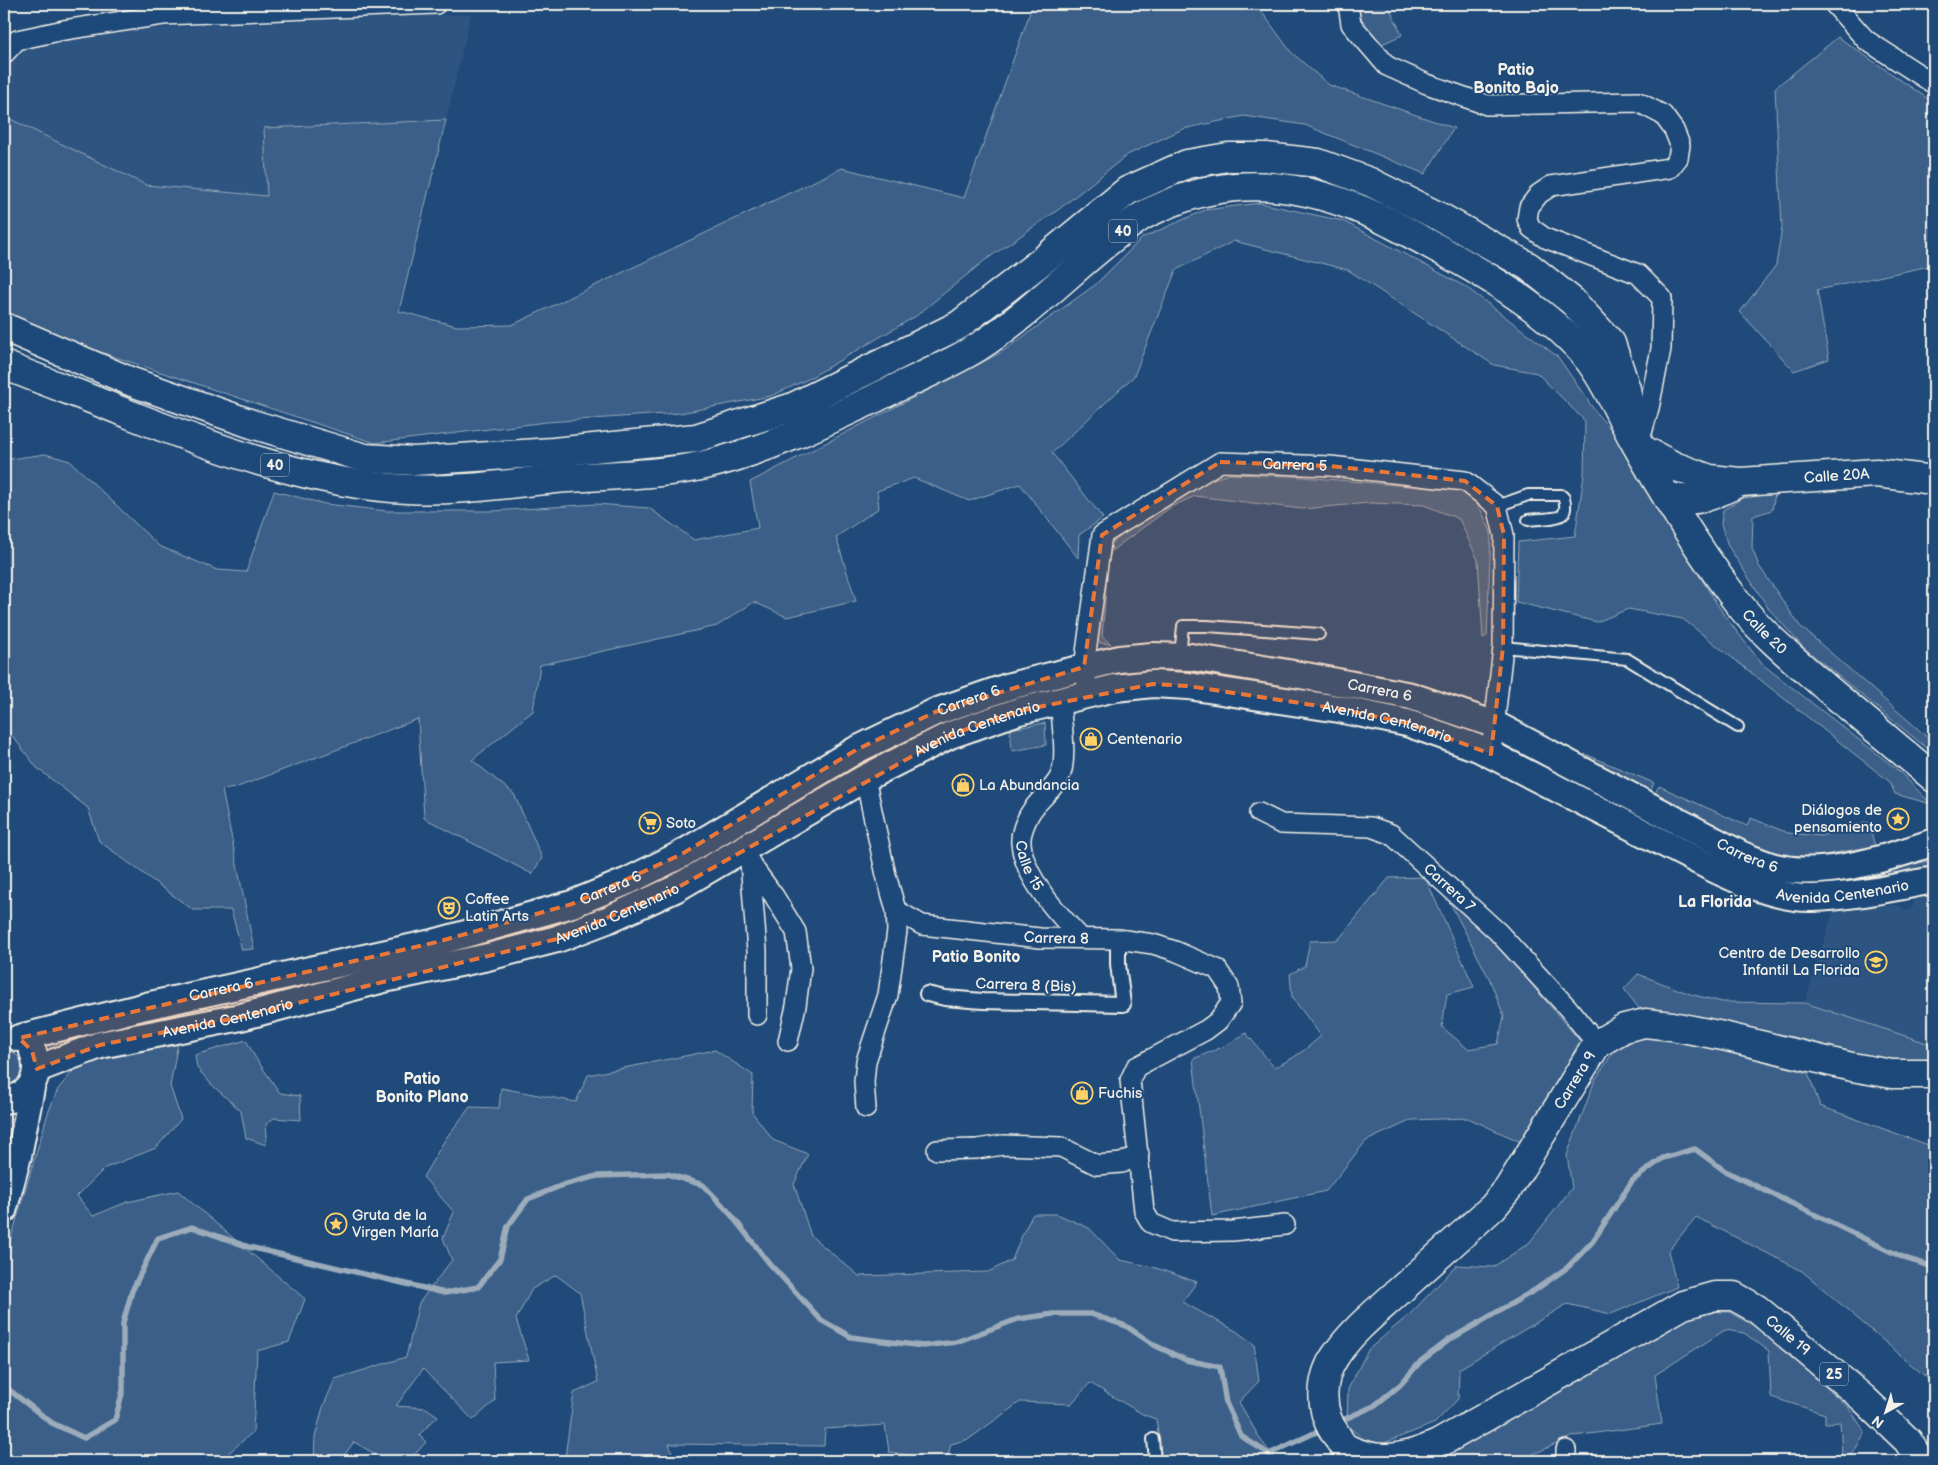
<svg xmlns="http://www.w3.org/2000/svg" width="1938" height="1465" viewBox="0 0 1938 1465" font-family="'Balsamiq Sans',sans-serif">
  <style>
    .built { fill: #2d5581 }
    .green { fill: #3a5f88; stroke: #97a8b8 }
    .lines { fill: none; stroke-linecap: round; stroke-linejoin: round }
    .stream { stroke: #9cacbb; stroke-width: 5.5 }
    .service-casing { stroke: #f4f1e8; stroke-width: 14 }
    .pedestrian-casing { stroke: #f4f1e8; stroke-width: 18 }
    .minor-casing { stroke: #f4f1e8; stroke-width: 22 }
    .tertiary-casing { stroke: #f4f1e8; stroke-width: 28 }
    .secondary-casing { stroke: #f4f1e8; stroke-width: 30 }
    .primary-casing { stroke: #f4f1e8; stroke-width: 31 }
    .service { stroke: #1f4a7a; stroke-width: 10 }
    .pedestrian { stroke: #1f4a7a; stroke-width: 14 }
    .minor { stroke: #1f4a7a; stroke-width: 19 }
    .tertiary { stroke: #1f4a7a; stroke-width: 24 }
    .secondary { stroke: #1f4a7a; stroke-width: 26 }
    .primary { stroke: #1f4a7a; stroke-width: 28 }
    .marked { fill: #ea7738; fill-opacity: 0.2; stroke: #ea7738; stroke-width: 4; stroke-dasharray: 10 6; stroke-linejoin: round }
    .labels { text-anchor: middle; stroke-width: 4; stroke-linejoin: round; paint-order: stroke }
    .shield { fill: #1f4a7a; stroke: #b4bfc7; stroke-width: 1 }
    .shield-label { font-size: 14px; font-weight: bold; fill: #f4f1e8 }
    .street-label { font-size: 15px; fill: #f4f1e8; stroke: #1f4a7a }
    .poi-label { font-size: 15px; fill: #f4f1e8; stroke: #1f4a7a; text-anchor: start }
    .neighbourhood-label { font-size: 16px; font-weight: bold; fill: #f4f1e8; stroke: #1f4a7a }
  </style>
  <rect width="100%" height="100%" fill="#1f4a7a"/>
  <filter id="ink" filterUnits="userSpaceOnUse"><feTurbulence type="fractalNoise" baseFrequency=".02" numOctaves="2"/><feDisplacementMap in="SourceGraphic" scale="10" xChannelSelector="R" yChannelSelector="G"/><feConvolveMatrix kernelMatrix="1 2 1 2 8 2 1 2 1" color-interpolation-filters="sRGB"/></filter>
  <g filter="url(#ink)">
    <g class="built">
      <polygon points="471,14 446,120 265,128 267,196 146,185 4,116 4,66 34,43 153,28"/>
      <polygon points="1934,896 1934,1041 1930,1044 1805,1003 1833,912 1893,905 1900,906 1907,911 1914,905 1913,900 1921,897"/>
    </g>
    <g class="green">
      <polygon points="1033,4 1256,4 1291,52 1329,85 1454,128 1425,174 1305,125 1244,116 1183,129 1127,155 1058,210 984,261 916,316 806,380 771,396 680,413 547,422 375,443 76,344 4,311 4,116 146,185 267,196 264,128 446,120 399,311 457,326 512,325 842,168 964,198"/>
      <polygon points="1355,4 1388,4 1402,35 1375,47"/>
      <polygon points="1838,37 1934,103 1934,265 1817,290 1829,359 1794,371 1740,312 1776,265 1782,227 1775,88"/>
      <polygon points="1260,203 1343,221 1466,287 1558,357 1597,414 1624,444 1682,548 1724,615 1762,664 1899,771 1931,804 1895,794 1890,782 1683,619 1628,609 1597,622 1516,602 1518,542 1575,536 1584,475 1585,421 1537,373 1494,365 1348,270 1234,241 1176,270 1134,376 1052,453 1103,518 1079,535 1078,558 1020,484 969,501 914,478 877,491 879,508 836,537 856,601 787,617 754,602 717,626 540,665 533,711 472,760 514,794 542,858 532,874 424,818 418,719 235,788 222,790 254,949 242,950 231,910 193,910 99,841 88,808 37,768 4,725 4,460 45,454 70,461 159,546 217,570 246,572 274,491 325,504 387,511 494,511 596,504 649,508 694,540 758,528 750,482 1002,352 1095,285 1142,238 1205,210"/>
      <polygon points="1230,474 1291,476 1455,490 1470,495 1482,512 1491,532 1487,636 1483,638 1478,560 1459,519 1424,505 1370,503 1302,509 1195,496 1171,507 1111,551 1108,564 1102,637 1111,644 1100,643 1096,637 1109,545 1175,495 1199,483"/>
      <polygon points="1775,494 1772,510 1753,516 1752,548 1759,566 1800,626 1934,743 1934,754 1803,647 1769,609 1728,546 1721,524 1723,510 1743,498"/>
      <polygon points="1167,667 1236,673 1362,694 1484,731 1481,739 1111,679 1110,671"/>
      <polygon points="1058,684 1060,690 650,889 583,918 490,946 97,1034 52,1055 48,1041 488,939 828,779 943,719"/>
      <polygon points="1045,723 1046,745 1012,751 1010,729"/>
      <polygon points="1505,744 1723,855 1838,880 1928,861 1929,867 1839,886 1787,887 1762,880 1504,747"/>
      <polygon points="1585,754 1654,783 1650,792 1596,763"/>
      <polygon points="1659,786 1747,826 1751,818 1788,833 1821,836 1868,822 1875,846 1806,858 1780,855 1747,845 1654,795"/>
      <path d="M 1425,877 L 1474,987 L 1447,994 L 1442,1027 L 1468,1049 L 1498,1044 L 1504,1016 L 1489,978 L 1449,901 L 1491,937 L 1580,1041 L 1523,1143 L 1468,1118 L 1412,1120 L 1366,1141 L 1326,1191 L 1212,1216 L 1193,1059 L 1225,1046 L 1246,1033 L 1274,1067 C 1293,1060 1306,1049 1321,1036 L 1292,997 L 1290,974 L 1305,966 L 1310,941 L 1338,940 L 1389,878 Z"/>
      <polygon points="1638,974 1690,994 1722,1002 1805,1003 1930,1044 1934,1041 1934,1063 1880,1060 1641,1011 1624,989"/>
      <polygon points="1642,1036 1694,1043 1808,1073 1820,1106 1934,1147 1934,1384 1802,1271 1696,1217 1668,1251 1677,1287 1611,1314 1567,1304 1459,1369 1458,1399 1435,1423 1382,1444 1364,1439 1347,1426 1348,1389 1368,1350 1411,1313 1457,1265 1493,1267 1529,1243 1572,1188 1567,1155 1595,1080 1614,1051"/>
      <polygon points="246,1040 255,1057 280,1093 300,1096 301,1120 274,1118 266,1124 267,1136 266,1145 246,1138 241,1111 211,1084 197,1068 195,1055"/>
      <polygon points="178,1043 170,1086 181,1119 156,1148 105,1168 77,1196 93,1216 127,1202 178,1191 305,1299 289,1342 257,1351 253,1432 219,1461 4,1461 4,1262 48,1113 58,1089 78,1065"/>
      <path d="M 4,1048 C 19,1051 33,1073 15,1084 C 13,1086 7,1087 4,1088 Z"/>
      <polygon points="715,1050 753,1075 752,1112 773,1140 808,1154 794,1184 811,1236 859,1276 988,1272 1012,1260 1023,1233 1033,1214 1057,1214 1089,1228 1120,1260 1153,1267 1197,1282 1182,1302 1236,1331 1254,1344 1259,1381 1239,1402 1260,1439 1277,1461 1162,1461 1156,1419 1144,1415 1090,1383 1071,1404 1020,1402 969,1439 951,1444 946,1461 889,1452 885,1425 825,1429 824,1446 669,1444 675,1461 566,1461 565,1457 574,1393 598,1382 580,1293 556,1275 532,1289 516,1319 529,1360 493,1362 495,1401 473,1420 423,1369 396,1406 426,1408 438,1416 419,1435 426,1442 409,1461 387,1461 354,1442 340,1461 314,1461 315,1437 323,1407 335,1379 406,1357 419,1303 452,1260 443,1238 454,1212 423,1177 446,1138 470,1107 499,1108 501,1088 576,1102 588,1075"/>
      <polygon points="22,1108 8,1158 4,1161 4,1111"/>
      <polygon points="1687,1311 1729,1312 1762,1330 1849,1408 1865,1432 1849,1461 1836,1461 1842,1454 1840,1422 1825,1423 1825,1414 1771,1397 1769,1351 1744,1333 1725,1330 1655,1375 1662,1424 1574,1436 1531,1455 1531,1461 1429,1461 1455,1451 1549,1396"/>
    </g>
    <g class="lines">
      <g class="stream">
        <polyline points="4,1386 52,1423 84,1438 115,1420 123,1390 123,1323 132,1291 158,1238 192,1227 249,1247 445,1293 478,1287 500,1259 508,1226 528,1199 563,1185 597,1176 667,1174 703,1185 728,1211 770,1264 821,1320 851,1337 923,1346 956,1342 1018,1319 1053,1314 1091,1314 1126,1326 1154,1345 1186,1360 1220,1367 1226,1403 1241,1436 1269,1454 1325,1428"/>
        <polyline points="1338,1422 1374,1406 1400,1385 1421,1361 1449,1340 1535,1290 1568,1267 1593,1241 1632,1181 1663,1158 1695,1149 1725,1171 1904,1258 1934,1267"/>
      </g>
      <g class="service-casing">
        <g id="service">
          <path d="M 1497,506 L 1528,495 L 1561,495 L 1564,498 C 1565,502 1566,510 1563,514 C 1559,519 1535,519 1528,520"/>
          <polyline points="1503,647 1627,659 1738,727"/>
          <polyline points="1180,656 1183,626 1207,626 1319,634"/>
          <polyline points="1153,1439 1155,1461"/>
        </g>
      </g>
      <g class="pedestrian-casing">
        <polyline id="pedestrian" points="927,994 945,998 983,1001 1123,1004 1118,964 1118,939"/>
      </g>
      <g class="minor-casing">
        <g id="minor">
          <polyline points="1348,4 1351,24 1387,66 1427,84 1487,105 1638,102 1663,115 1674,130 1680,145 1678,158 1670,168 1551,186 1539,194 1529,207 1527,219 1531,228 1545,238 1638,274 1662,298 1661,349 1649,408 1638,447"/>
          <polyline points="1834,4 1866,40 1934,84"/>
          <polyline points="4,54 17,40 64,30 163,15 436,4"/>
          <path id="s1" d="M 1086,679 L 1084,667 L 1102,535 L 1220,462 L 1330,466 L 1465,481 L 1497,506 L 1504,535 L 1503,647 L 1491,754"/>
          <path id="s2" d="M 1060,700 C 1061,720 1068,758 1060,776 C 1053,791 1037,800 1029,815 C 1025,823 1020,833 1021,843 C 1024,878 1058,914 1081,938"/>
          <polyline points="865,778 886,875 896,910 897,931 888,995 866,1061 864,1082 866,1108"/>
          <path id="s3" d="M 1259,813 L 1281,824 L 1371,827 L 1391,834 L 1498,932 L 1567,1007 L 1597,1044"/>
          <polyline points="750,862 757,951 757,1015"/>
          <polyline points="750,863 774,896 796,932 801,968 796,1006 788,1041"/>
          <path id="s4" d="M 896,910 L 922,925 L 1040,938 L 1118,939 L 1153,944 L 1175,951 L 1217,969 L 1229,987 L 1231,1003 L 1218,1021 L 1206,1030 L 1136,1067 L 1130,1080 L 1144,1211 L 1151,1223 L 1172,1232 L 1233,1231 L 1285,1225"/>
          <polyline points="937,1150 977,1149 1003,1145 1061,1147 1097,1165 1122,1163 1139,1154"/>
          <polyline points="1566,1450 1566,1461"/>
        </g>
      </g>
      <g class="tertiary-casing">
        <polyline id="tertiary" points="4,1211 19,1156 33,1083"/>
      </g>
      <g class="secondary-casing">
        <g id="secondary">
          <path id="s5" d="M 19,1038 L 146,1006 L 437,942 L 572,904 L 628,881 L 680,855 L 856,750 L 935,712 L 1010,686 L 1119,659 L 1152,656 L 1191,657 L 1306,676 L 1411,696 L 1496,725 L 1742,855 C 1753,859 1764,864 1775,867 C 1823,879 1888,858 1934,842"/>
          <path id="s6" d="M 37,1069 L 100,1045 L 241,1017 L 384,979 L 488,957 L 557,939 L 607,920 L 675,889 L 865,778 L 950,735 L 1019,711 L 1115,688 L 1153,684 L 1188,686 L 1339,709 L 1407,723 L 1478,748 L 1708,866 C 1739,881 1777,899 1813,898 C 1853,897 1895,887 1934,880"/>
          <path d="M 4,1100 C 30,1098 42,1076 33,1052"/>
        </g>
      </g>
      <g class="primary-casing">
        <g id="primary">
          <polyline points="4,327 132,382 252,424 365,458 414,461 553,452 696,438 793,407 959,325 1043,260 1127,191 1187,164 1228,157 1266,157 1318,163 1370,182 1440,217 1528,266 1572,301 1611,343 1626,389 1630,409"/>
          <path id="s7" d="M 4,365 C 43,381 82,395 121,411 C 209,446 312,485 408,489 C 462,492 514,482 568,478 C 613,475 660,475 705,465 C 769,450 827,421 886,393 C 917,378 949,365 978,347 C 1036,310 1083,257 1139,218 C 1149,211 1160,208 1170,203 C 1246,172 1319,187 1390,223 C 1453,256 1544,303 1588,359 C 1607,383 1618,412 1633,439 C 1664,495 1699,551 1738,603 C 1764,636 1797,662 1829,690 C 1864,719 1899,749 1934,778"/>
          <path id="s8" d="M 1638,447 L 1674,466 L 1710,479 L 1740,482 L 1876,473 L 1934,480"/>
          <path d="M 1667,496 C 1697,505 1711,496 1738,483"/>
          <path id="s9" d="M 1920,1461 L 1908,1441 L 1863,1398 L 1757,1309 L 1734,1296 L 1715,1296 L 1683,1305 L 1438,1444 C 1407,1458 1378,1465 1346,1448 C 1342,1445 1339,1440 1337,1436 C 1319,1413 1319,1379 1336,1355 C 1352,1331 1376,1312 1397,1293 C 1429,1264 1461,1236 1493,1207 L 1508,1189 L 1597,1044 L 1624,1028 L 1645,1023 L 1672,1026 L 1723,1036 L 1852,1067 L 1892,1074 L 1934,1074"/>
        </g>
      </g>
      <use href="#service" class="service"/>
      <use href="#pedestrian" class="pedestrian"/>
      <use href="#minor" class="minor"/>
      <use href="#tertiary" class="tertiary"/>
      <use href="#secondary" class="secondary"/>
      <use href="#primary" class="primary"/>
    </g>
  </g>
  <path class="marked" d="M 1220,462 L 1330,466 L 1465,481 L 1497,506 L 1504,535 L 1503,647 L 1491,754 L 1407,723 L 1339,709 L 1188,686 L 1153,684 L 1019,711 L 950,735 L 675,889 L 557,939 L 241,1017 L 100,1045 L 37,1069 L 32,1051 L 19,1038 L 437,942 L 572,904 L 680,855 L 856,750 L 935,712 L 1084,667 L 1102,535 Z"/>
  <defs>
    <g id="shop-ring" transform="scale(1.125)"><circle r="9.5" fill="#1f4a7a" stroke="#ffd166" stroke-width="1.5"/><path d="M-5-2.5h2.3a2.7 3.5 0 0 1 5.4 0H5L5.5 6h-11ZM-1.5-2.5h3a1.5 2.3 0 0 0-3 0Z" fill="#ffd166"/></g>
    <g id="sight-ring" transform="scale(1.125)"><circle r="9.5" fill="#1f4a7a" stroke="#ffd166" stroke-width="1.5"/><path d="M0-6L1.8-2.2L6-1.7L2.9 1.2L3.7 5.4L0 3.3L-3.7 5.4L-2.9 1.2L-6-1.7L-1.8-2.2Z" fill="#ffd166"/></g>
    <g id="supermarket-ring" transform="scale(1.125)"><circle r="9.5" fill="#1f4a7a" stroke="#ffd166" stroke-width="1.5"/><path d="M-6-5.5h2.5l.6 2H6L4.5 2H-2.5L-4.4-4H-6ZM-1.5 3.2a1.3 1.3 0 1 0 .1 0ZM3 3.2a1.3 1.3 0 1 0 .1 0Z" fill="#ffd166"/></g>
    <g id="theatre-ring" transform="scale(1.125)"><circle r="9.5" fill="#1f4a7a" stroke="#ffd166" stroke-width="1.5"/><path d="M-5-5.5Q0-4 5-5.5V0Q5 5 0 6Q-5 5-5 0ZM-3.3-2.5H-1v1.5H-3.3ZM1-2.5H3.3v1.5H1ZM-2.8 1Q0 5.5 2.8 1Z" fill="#ffd166"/></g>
    <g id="school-ring" transform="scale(1.125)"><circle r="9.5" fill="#1f4a7a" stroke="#ffd166" stroke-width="1.5"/><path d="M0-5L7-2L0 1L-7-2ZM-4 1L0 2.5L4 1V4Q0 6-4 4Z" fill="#ffd166"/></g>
  </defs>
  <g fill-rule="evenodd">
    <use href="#shop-ring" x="1091" y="739"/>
    <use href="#shop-ring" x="963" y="785"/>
    <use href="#sight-ring" x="1898" y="819"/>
    <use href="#supermarket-ring" x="650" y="823"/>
    <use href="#theatre-ring" x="449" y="908"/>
    <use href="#school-ring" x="1876" y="962"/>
    <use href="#shop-ring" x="1082" y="1093"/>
    <use href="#sight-ring" x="336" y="1224"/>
  </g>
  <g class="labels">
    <g class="shield">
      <rect x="1109" y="219.5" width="28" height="23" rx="4"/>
      <rect x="261" y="453.5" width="28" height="23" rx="4"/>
      <rect x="1820" y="1362.5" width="28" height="23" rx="4"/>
    </g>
    <g class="shield-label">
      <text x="1123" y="236">40</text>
      <text x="275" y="470">40</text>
      <text x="1834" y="1379">25</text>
    </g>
    <g class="street-label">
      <text dy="5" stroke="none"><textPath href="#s1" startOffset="359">Carrera 5</textPath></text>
      <text dy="5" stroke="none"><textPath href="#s8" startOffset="206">Calle 20A</textPath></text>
      <text dy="5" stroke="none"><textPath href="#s7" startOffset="2058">Calle 20</textPath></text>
      <text dy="5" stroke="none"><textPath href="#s5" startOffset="1436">Carrera 6</textPath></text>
      <text dy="5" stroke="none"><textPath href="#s5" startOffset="1016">Carrera 6</textPath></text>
      <text dy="5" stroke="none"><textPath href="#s6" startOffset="1428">Avenida Centenario</textPath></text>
      <text dy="5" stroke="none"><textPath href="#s6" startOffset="1008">Avenida Centenario</textPath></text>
      <text dy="5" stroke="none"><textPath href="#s5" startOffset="1841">Carrera 6</textPath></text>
      <text dy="5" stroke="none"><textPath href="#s2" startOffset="180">Calle 15</textPath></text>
      <text dy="5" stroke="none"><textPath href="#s5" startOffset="611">Carrera 6</textPath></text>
      <text dy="5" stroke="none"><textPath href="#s6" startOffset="1922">Avenida Centenario</textPath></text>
      <text dy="5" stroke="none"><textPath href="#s3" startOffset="215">Carrera 7</textPath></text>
      <text dy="5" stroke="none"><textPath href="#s6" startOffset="602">Avenida Centenario</textPath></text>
      <text dy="5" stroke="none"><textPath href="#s4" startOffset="165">Carrera 8</textPath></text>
      <text transform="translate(1026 985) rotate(2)" y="5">Carrera 8 (Bis)</text>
      <text dy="5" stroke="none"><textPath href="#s5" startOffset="208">Carrera 6</textPath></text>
      <text dy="5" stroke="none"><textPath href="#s6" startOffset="198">Avenida Centenario</textPath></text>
      <text dy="5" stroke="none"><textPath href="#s9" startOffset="1149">Carrera 9</textPath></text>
      <text transform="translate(1788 1335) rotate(40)" y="5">Calle 19</text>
    </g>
    <g class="poi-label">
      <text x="1107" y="744">Centenario</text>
      <text x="979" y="790">La Abundancia</text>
      <text x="1882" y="815" text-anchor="end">Diálogos de<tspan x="1882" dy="17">pensamiento</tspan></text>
      <text x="666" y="828">Soto</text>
      <text x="465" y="904">Coffee<tspan x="465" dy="17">Latin Arts</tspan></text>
      <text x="1860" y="958" text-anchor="end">Centro de Desarrollo<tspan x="1860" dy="17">Infantil La Florida</tspan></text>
      <text x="1098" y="1098">Fuchis</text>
      <text x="352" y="1220">Gruta de la<tspan x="352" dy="17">Virgen María</tspan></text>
    </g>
    <g class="neighbourhood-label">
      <text x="1516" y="75">Patio<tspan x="1516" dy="18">Bonito Bajo</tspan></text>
      <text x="1715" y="907">La Florida</text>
      <text x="976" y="962">Patio Bonito</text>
      <text x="422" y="1084">Patio<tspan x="422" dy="18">Bonito Plano</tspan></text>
    </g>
  </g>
  <rect width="1938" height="1465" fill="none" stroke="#1f4a7a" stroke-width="20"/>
  <rect x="10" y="10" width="1918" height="1445" fill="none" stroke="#f4f1e8" stroke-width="2" filter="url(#ink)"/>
  <g transform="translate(1886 1412) rotate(219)" stroke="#1f4a7a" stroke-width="4" paint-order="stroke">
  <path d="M0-4L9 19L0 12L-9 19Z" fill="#f4f1e8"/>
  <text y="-8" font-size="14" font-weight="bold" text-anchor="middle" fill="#f4f1e8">N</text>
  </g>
</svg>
